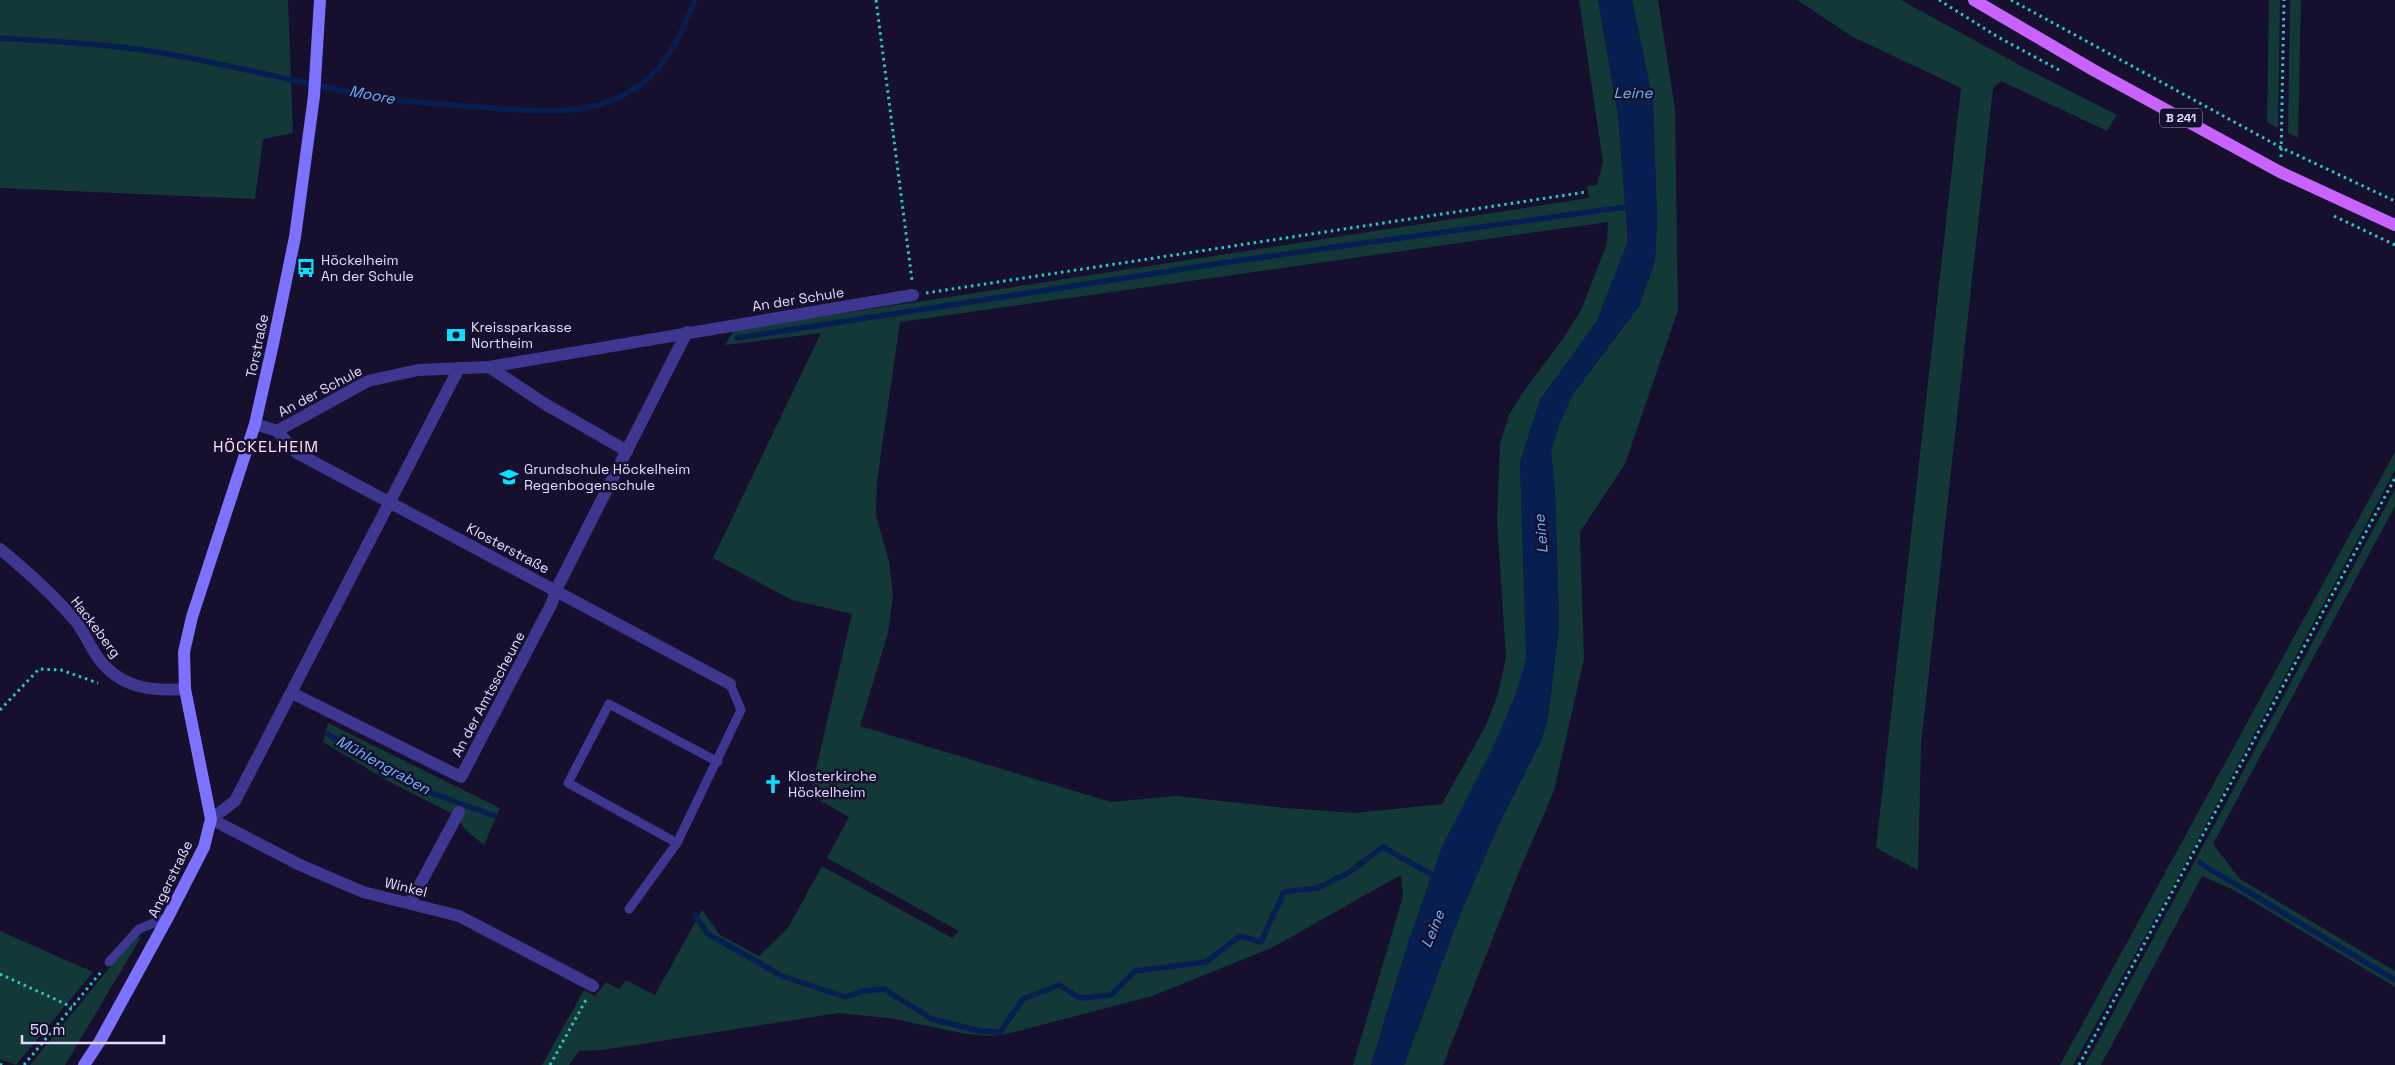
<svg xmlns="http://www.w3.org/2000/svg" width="2395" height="1065" viewBox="0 0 2395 1065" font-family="'Space Grotesk',sans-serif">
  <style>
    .green { fill: #123838; fill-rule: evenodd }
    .water { fill: #071f50 }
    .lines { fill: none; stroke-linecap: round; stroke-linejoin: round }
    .stream { stroke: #071f50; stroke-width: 5.5 }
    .path { stroke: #27c9c3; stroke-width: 3; stroke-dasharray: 2.5 4; stroke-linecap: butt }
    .lane { stroke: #3d3790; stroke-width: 9 }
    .street { stroke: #3d3790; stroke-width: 12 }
    .secondary { stroke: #7b73ff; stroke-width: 12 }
    .primary { stroke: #c963ff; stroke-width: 12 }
    .labels { text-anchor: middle; stroke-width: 5; stroke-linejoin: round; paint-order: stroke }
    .shield { fill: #160f2e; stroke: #a49ec0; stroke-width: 1 }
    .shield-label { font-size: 12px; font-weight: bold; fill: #e1dcff }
    .poi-label { font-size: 14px; fill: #e1dcff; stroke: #160f2e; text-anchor: start }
    .street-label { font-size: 14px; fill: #e1dcff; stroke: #160f2e }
    .water-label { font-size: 15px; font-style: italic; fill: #6ab6ff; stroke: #160f2e }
    .quarter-label { font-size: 16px; letter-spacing: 1px; fill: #ffdef2; stroke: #160f2e }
  </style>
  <rect width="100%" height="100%" fill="#160f2e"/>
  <g class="green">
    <polygon points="0,0 288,0 293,133 263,139 255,199 0,188"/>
    <path d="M 1579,0 L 1598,0 L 1618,114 L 1628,241 L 1597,321 L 1540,400 L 1520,463 L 1527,659 L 1515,697 L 1492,750 L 1442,847 L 1409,940 L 1371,1065 L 1353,1065 L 1403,896 L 1401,875 L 1273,947 L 1202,976 L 1152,996 L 1007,1034 L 990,1036 L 966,1034 L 889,1018 L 838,1013 L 603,1050 L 579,1051 L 569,1065 L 542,1065 L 584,990 L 595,996 L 606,982 L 619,989 L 626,980 L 655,995 L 702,910 L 720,935 L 759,956 L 788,928 L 822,866 L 952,938 L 959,931 L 827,858 L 849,817 L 810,795 L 852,614 L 792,600 L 713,558 L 821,333 L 725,345 L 734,330 L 1589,198 L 1587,186 L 1597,185 L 1603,162 ZM 1608,222 L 1607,243 L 1582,308 L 1565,336 L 1521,395 L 1509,415 L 1500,444 L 1497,520 L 1506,657 L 1498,694 L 1486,725 L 1442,804 L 1355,813 L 1285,808 L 1176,796 L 1111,802 L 860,726 L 888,633 L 893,594 L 889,561 L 876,515 L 877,481 L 900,322 Z"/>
    <polygon points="1632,0 1658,0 1675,109 1678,310 1625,464 1580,532 1584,659 1554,791 1518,874 1443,1065 1404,1065 1461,912 1500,822 1541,741 1548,718 1559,626 1555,492 1551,451 1559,424 1573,394 1639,306 1655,261 1657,222 1653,101"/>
    <polygon points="1797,0 1901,0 2021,66 2117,115 2107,131 2001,81 1993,88 1921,745 1918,870 1876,848 1961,88 1851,36"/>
    <polygon points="2269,0 2280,0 2278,128 2267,122"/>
    <polygon points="2290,0 2301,0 2298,138 2288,133"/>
    <polygon points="2395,452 2395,470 2171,890 2073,1065 2060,1065"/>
    <polygon points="2395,489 2395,506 2213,844 2240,879 2395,971 2395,987 2234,890 2202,876 2101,1065 2085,1065"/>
    <polygon points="328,723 500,808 484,845 466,830 455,815 390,782 323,742"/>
    <polygon points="0,931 93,972 16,1065 0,1059"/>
    <polygon points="141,937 65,1065 30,1065 132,940"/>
  </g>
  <polygon class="water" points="1598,0 1632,0 1653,101 1657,222 1655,261 1639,306 1573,394 1559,425 1551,451 1555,492 1559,626 1548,718 1541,741 1500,822 1461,912 1404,1065 1371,1065 1409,940 1442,847 1492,750 1515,697 1526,659 1520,463 1540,400 1597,321 1628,241 1618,114"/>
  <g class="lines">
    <g class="stream">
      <path d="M 0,38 C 48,41 96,43 143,50 C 228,62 311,88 396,100 C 424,104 452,104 479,107 C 530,111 585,119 631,91 C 665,71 681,35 695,0"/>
      <polyline points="737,338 1242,260 1633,206"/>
      <polyline points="328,734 367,760 418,788 495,816"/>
      <polyline points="2200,863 2395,980"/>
      <polyline points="695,915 708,934 782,976 845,997 863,991 884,989 932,1019 980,1031 1000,1032 1023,999 1059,985 1080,998 1111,995 1135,971 1206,962 1240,936 1261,942 1284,892 1318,888 1348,873 1383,847 1438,878"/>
    </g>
    <g class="path">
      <polyline points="876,0 912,280"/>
      <polyline points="1939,0 1998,37 2059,70"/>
      <polyline points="2011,0 2282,148 2395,201"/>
      <polyline points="2281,157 2284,0"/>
      <polyline points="2334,216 2395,245"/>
      <polyline points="926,293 1586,192"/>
      <polyline points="0,710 39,669 61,670 98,683"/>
      <polyline points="0,974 72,1007"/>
      <polyline points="0,1064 2,1065"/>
      <polyline points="24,1065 101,972"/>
      <polyline points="550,1065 587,998"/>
      <polyline points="2079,1065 2395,478"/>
    </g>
    <g class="lane">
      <polyline points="677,843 568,783 609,704 718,762"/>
      <polyline points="629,909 677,843 741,710 730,684"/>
      <polyline points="109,962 139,929 168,917"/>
    </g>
    <g class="street">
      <polyline points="489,367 545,404 627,451"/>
      <polyline points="459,368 235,801 211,819 300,865 363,892 459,916 593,986"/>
      <polyline points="255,424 277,431 368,381 418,370 489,367 913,295"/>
      <polyline points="277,431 297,453 730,684"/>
      <path d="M 0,549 C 28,572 54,595 77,623 C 87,636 92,653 104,665 C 126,689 154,691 185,689"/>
      <polyline points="292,693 461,777 552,603 556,590 687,332"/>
      <polyline points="410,903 459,812"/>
    </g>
    <polyline class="secondary" points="84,1065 100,1041 168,917 204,847 211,819 185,689 184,652 192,617 255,424 273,344 295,237 314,96 320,0"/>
    <polyline class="primary" points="1974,0 2095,71 2280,172 2395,225"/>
  </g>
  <defs>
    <g id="bus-bare" transform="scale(1.5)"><path d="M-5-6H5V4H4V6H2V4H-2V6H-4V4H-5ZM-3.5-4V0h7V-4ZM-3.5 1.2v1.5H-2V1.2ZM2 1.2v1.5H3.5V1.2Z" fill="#08e0ff" stroke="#160f2e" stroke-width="2.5" paint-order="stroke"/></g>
    <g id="bank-bare" transform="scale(1.5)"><path d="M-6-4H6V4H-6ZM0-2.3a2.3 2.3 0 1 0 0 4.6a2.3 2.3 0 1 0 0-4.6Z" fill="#08e0ff" stroke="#160f2e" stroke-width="2.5" paint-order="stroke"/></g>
    <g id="school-bare" transform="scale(1.5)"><path d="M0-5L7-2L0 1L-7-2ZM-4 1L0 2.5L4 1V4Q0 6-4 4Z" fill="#08e0ff" stroke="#160f2e" stroke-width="2.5" paint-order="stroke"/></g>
    <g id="church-bare" transform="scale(1.5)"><path d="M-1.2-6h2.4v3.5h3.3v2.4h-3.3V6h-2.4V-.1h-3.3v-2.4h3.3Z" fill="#08e0ff" stroke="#160f2e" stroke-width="2.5" paint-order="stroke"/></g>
  </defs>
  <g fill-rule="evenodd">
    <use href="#bus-bare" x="306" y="268"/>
    <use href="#bank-bare" x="456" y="335"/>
    <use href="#school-bare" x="509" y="477"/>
    <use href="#church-bare" x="773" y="784"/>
  </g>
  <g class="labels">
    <rect class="shield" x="2160" y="108.5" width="42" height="19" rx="4"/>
    <g class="shield-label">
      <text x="2181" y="122">B 241</text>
    </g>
    <g class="poi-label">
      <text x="321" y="265">Höckelheim<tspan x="321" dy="16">An der Schule</tspan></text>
      <text x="471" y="332">Kreissparkasse<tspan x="471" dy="16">Northeim</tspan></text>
      <text x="524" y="474">Grundschule Höckelheim<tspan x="524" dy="16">Regenbogenschule</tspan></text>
      <text x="788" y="781">Klosterkirche<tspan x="788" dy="16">Höckelheim</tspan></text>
    </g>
    <g class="street-label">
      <text transform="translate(798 299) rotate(-9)" y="5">An der Schule</text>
      <text transform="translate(257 346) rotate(-78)" y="5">Torstraße</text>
      <text transform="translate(320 391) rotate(-28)" y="5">An der Schule</text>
      <text transform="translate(508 548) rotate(28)" y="5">Klosterstraße</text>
      <text transform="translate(96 627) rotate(53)" y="5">Hackeberg</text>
      <text transform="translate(488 694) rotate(-62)" y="5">An der Amtsscheune</text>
      <text transform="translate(170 879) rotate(-64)" y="5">Angerstraße</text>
      <text transform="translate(406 887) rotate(14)" y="5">Winkel</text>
    </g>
    <g class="water-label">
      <text x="1633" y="98">Leine</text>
      <text transform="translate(372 95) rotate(11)" y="5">Moore</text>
      <text transform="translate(1541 534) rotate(-95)" y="5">Leine</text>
      <text transform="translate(383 765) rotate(29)" y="5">Mühlengraben</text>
      <text transform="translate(1433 929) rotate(-68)" y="5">Leine</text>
    </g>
    <g class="quarter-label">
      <text x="266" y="452">HÖCKELHEIM</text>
    </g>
  </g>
  <path d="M22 1035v8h142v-8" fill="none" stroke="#e1dcff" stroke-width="2.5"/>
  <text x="30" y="1035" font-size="15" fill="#e1dcff" stroke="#160f2e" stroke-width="4" paint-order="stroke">50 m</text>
</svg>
